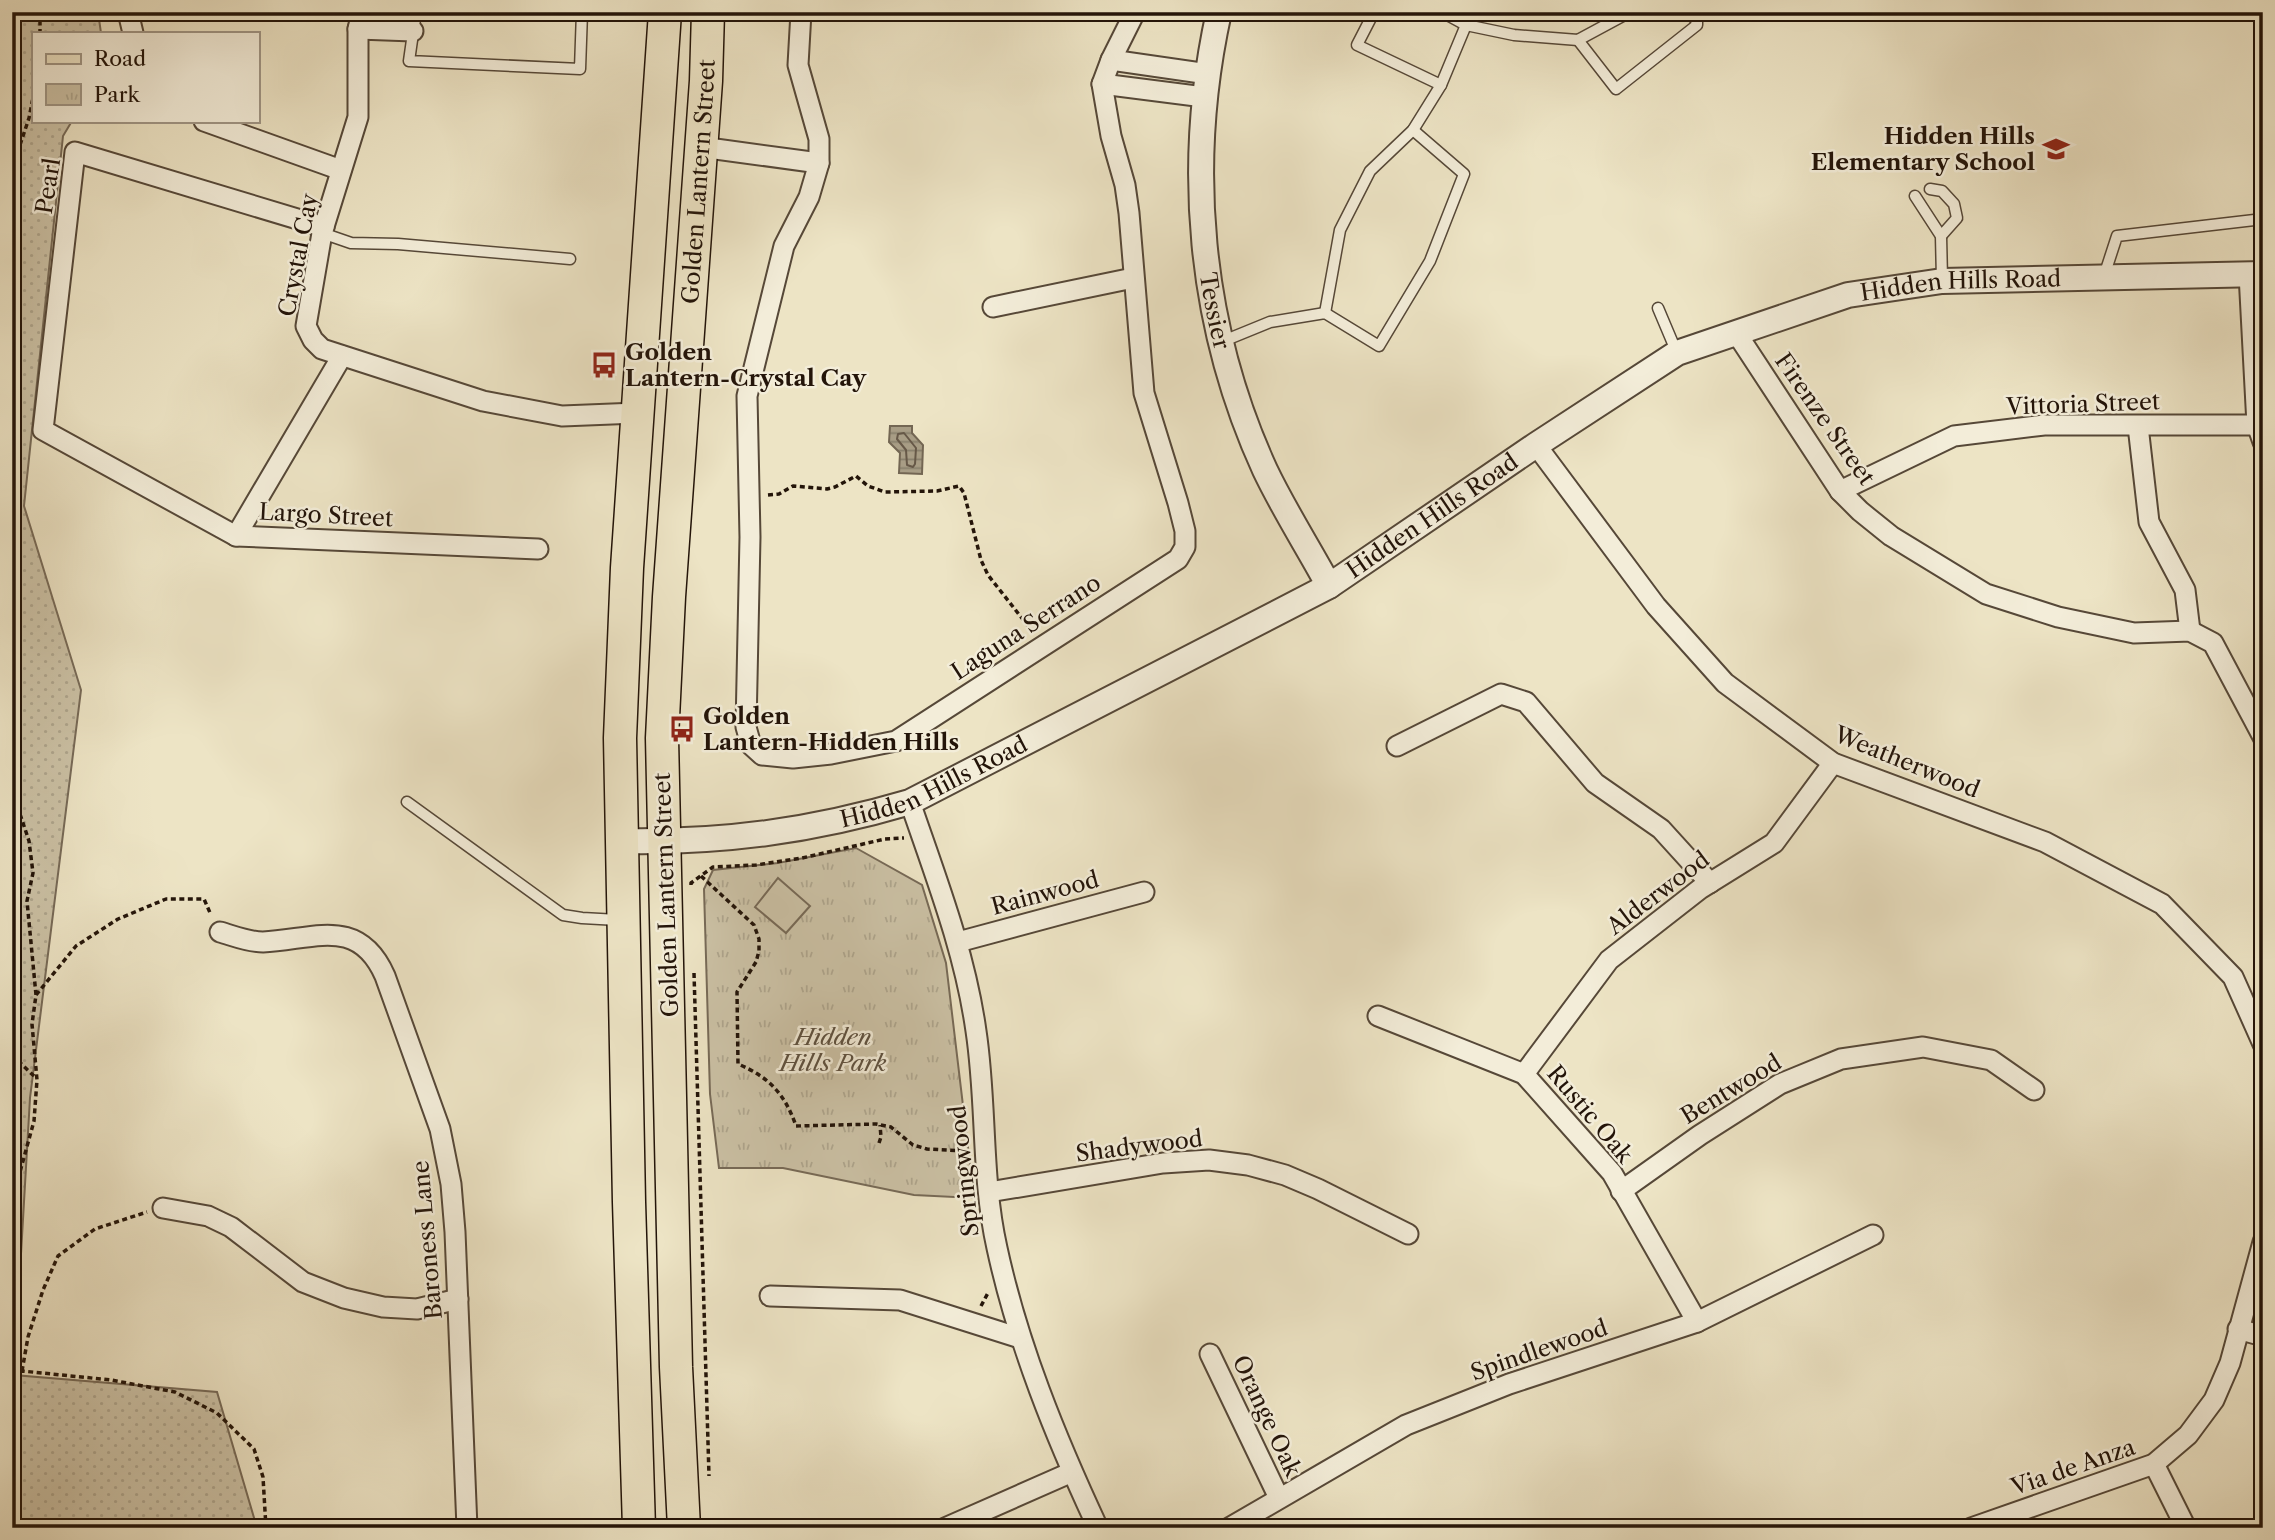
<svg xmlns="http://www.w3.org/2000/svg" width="2275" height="1540" viewBox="0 0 2275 1540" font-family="'Libre Caslon Text',serif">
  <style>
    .grass { fill: url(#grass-dots); stroke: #776a57; stroke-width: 2 }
    .park { fill: url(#park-tufts); stroke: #776a57; stroke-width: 2 }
    .garden { fill: #cbc1a5; stroke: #776a57; stroke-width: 2 }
    .water { fill: url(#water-rules); stroke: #736653; stroke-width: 2 }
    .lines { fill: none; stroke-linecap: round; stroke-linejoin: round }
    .shore { stroke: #665847; stroke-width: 2 }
    .service-casing { stroke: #564838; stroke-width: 13 }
    .minor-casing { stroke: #564838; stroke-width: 23 }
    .tertiary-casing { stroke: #564838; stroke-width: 28 }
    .primary-casing { stroke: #231409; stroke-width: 35 }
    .path { stroke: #231409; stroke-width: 3.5; stroke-dasharray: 5 3.5; stroke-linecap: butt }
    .service { stroke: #f3edd9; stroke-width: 10 }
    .minor { stroke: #f3edd9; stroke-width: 19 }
    .tertiary { stroke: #f3edd9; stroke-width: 24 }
    .primary { stroke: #ede4c5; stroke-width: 32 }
    .labels { text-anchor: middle; stroke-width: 5; stroke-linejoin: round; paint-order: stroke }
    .poi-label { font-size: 23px; font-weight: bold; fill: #231409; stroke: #f3edd9; text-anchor: start }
    .street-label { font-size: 23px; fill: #231409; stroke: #f3edd9 }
    .park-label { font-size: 23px; font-style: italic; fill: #5e5140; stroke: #f3edd9 }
  </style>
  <defs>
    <pattern id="grass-dots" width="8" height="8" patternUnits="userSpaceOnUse" patternTransform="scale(1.75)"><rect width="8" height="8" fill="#cbc1a5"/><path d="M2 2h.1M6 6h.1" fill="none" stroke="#aea58d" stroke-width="1.8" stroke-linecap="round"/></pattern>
    <pattern id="park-tufts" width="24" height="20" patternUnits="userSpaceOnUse" patternTransform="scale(1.75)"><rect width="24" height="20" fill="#cbc1a5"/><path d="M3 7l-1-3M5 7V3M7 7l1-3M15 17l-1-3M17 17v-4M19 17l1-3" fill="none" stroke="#aea58d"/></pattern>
    <pattern id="water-rules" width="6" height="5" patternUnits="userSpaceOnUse" patternTransform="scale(1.75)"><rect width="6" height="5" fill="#a89d85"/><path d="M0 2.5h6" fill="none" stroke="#887f6b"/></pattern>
  </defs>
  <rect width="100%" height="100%" fill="#ede4c5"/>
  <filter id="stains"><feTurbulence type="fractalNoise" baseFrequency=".00286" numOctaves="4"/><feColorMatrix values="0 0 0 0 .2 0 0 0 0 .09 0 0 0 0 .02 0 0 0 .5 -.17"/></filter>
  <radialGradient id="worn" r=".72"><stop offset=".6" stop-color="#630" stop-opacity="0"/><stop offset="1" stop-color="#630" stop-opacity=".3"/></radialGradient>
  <polygon class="grass" points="12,12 98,12 101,33 33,33 33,121 72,121 63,136 24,506 81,690 30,1098 14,1375 217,1392 257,1528 12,1528"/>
  <polygon class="park" points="856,848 922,885 946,963 974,1198 914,1195 783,1168 719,1168 710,1094 704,889 713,870 778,863"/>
  <polygon class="garden" points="778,878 810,906 786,933 755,907"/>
  <polygon class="water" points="890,426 912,426 912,433 923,445 922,474 899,473 900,453 889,442"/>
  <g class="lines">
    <polygon class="shore" points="904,433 916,448 915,464 913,467 907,465 906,450 897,439 898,434"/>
    <g class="service-casing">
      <g id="service">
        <polyline points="416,12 409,61 580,69 582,12"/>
        <polyline points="1374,12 1357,45 1441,85"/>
        <polyline points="1442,12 1466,25 1514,35 1578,40 1630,12"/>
        <polyline points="1578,40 1616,89 1697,25 1697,21 1688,12"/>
        <polyline points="1930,189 1942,191 1954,204 1957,218 1941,236"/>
        <polyline points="1915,196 1941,236 1942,279"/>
        <polyline points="322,233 351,243 398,244 570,259"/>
        <polyline points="2104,276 2117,236 2263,219"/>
        <polyline points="1658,308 1677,353"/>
        <polyline points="1325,313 1340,230 1370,171 1413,130 1441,85 1466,25 1465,12"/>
        <polyline points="1221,342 1270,322 1325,313 1379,346 1430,261 1464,174 1413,130"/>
        <polyline points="407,802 563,915 582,918 618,920"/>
      </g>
    </g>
    <g class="minor-casing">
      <g id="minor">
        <polyline points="128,12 133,33"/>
        <polyline points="362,12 358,29 358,117 322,233 306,326 313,340 322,349 483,401 562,416 637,413"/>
        <polyline points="801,12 798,65 819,139 819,163 809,197 784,246 747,396 750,537 746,727 751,745 762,755 793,758 831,754 896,741 1178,559 1185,547 1185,531 1178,503 1144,393 1129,213 1125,185 1111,136 1102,84 1111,60 1135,12"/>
        <polyline points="358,29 413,31"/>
        <polyline points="1111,60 1208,74"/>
        <polyline points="1102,84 1204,97"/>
        <polyline points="204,121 341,170"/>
        <polyline points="701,147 819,163"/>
        <polyline points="324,227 75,152 43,430 236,536 538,549"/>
        <polyline points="2249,274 2257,425 2263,442"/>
        <polyline points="993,307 1133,278"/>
        <polyline points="1737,334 1840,491 1860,511 1891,536 1986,594 2058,617 2134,633 2190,631 2213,643 2263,737"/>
        <polyline points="2138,426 2149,522 2185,590 2190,631"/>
        <polyline points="1536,445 1656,606 1725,683 1833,763 2045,842 2162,904 2233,977 2263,1044"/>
        <polyline points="1840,491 1954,436 2044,425 2257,425"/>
        <polyline points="236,536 342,356"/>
        <polyline points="1397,746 1501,694 1526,702 1595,783 1661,829 1710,883"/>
        <path d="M 910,802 C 936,878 965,952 976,1031 C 987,1103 981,1177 997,1248 C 1018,1345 1056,1438 1098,1528"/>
        <path d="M 220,932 C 234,936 248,942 263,942 C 313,940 358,915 385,976 L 440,1129 L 451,1184 L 455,1232 L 467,1528"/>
        <polyline points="958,942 1144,892"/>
        <polyline points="1378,1016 1524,1074 1612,1173 1697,1322"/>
        <polyline points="1524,1074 1609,960 1700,889 1774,843 1833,763"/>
        <polyline points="1621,1191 1700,1135 1780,1084 1841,1059 1923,1047 1991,1060 2034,1090"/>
        <polyline points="989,1192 1163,1163 1209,1160 1248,1165 1285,1175 1318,1189 1408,1234"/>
        <polyline points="163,1208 208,1216 231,1227 303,1282 344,1298 383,1307 417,1309 458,1299"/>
        <polyline points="770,1296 900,1300 1020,1338"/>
        <polyline points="2238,1329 2263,1336"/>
        <polyline points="1210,1354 1279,1498"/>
        <polyline points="2154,1464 2186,1528"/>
        <polyline points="945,1528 1072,1472"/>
        <polyline points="1229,1528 1406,1425 1509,1384 1697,1322 1873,1235"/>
        <polyline points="1971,1528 2154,1464 2188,1435 2214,1400 2230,1363 2263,1242"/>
      </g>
    </g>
    <g class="tertiary-casing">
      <g id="tertiary">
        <path id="s1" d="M 1219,12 C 1185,165 1199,326 1265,470 C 1284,510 1308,547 1329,586"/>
        <path id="s2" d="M 621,841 C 722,843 812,831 910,802 L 1329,586 L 1536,445 L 1677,353 L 1848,295 L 1942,281 L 2263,274"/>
      </g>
    </g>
    <g class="primary-casing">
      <g id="primary">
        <polyline points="639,1528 629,1202 620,738 627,568 665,12"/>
        <path id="s3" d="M 684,1528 L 676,1367 L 662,738 L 669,597 L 706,81 L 708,12"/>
      </g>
    </g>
    <g class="path">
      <polyline points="40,12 40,33"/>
      <polyline points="12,169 29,118 33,98"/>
      <polyline points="768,495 779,494 793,486 827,489 835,487 856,476 868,486 885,492 937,491 959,486 964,493 981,560 988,575 1032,631"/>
      <polyline points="12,790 29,841 33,873 27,901 36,995 32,1024 37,1080 34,1121 12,1201"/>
      <path d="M 701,876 L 754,925 L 759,939 L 759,951 L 756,962 L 737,992 L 738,1064 C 769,1077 785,1094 796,1126 L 876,1124 L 891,1127 L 913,1145 L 927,1149 L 967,1151"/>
      <polyline points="691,885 691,883 713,867 756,865 802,858 885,839 904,838"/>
      <polyline points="694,973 709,1476"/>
      <polyline points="36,995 76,946 118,919 166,899 204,899 211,915"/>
      <polyline points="12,1055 36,1078"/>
      <polyline points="879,1143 881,1137 880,1125"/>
      <polyline points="981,1306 989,1291"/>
      <polyline points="22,1371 28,1337 43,1290 58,1256 95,1229 147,1212"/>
      <polyline points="12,1375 22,1371 111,1380 175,1392 217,1413 254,1449 263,1477 266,1528"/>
    </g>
    <use href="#service" class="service"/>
    <use href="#minor" class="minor"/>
    <use href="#tertiary" class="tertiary"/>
    <use href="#primary" class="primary"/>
  </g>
  <defs>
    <g id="school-bare" transform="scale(2.1)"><path d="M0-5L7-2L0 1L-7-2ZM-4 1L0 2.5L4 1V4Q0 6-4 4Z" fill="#8f2418" stroke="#f3edd9" stroke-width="2.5" paint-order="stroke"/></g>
    <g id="bus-bare" transform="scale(2.1)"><path d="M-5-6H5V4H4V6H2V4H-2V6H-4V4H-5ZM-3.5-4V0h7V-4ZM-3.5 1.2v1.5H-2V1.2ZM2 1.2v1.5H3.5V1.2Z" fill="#8f2418" stroke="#f3edd9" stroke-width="2.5" paint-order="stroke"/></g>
  </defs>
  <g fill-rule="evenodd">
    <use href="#school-bare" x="2056" y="149"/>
    <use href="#bus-bare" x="604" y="365"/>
    <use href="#bus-bare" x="682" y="729"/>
  </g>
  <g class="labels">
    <g class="poi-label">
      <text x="2035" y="144" text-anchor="end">Hidden Hills<tspan x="2035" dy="26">Elementary School</tspan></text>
      <text x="625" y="360">Golden<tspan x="625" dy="26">Lantern-Crystal Cay</tspan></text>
      <text x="703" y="724">Golden<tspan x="703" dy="26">Lantern-Hidden Hills</tspan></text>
    </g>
    <g class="street-label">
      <text dy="8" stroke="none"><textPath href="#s3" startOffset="1348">Golden Lantern Street</textPath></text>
      <text transform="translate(48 186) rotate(-81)" y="8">Pearl</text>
      <text transform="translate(298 255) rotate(-79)" y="8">Crystal Cay</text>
      <text dy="8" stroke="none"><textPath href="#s2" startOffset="1477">Hidden Hills Road</textPath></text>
      <text dy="8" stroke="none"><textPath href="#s1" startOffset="301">Tessier</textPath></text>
      <text transform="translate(2083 404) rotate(-2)" y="8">Vittoria Street</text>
      <text transform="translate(1825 419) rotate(55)" y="8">Firenze Street</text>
      <text transform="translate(326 515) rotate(3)" y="8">Largo Street</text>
      <text dy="8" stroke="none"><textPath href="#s2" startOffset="889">Hidden Hills Road</textPath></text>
      <text transform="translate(1026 627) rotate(-33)" y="8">Laguna Serrano</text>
      <text transform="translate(1907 762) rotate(22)" y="8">Weatherwood</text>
      <text dy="8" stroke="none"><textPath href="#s2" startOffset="322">Hidden Hills Road</textPath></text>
      <text transform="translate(1045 893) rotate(-15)" y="8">Rainwood</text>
      <text transform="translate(1658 893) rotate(-37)" y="8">Alderwood</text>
      <text transform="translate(666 895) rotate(-92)" y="8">Golden Lantern Street</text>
      <text transform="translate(1731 1089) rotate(-31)" y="8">Bentwood</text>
      <text transform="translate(1590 1114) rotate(50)" y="8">Rustic Oak</text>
      <text transform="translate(1139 1146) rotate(-7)" y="8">Shadywood</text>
      <text transform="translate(964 1171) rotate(-96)" y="8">Springwood</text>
      <text transform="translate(427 1240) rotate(-95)" y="8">Baroness Lane</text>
      <text transform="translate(1539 1350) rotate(-19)" y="8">Spindlewood</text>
      <text transform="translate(1267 1416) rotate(65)" y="8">Orange Oak</text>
      <text transform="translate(2073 1467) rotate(-19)" y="8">Via de Anza</text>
    </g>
    <g class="park-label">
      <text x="833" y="1045">Hidden<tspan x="833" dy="26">Hills Park</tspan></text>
    </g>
  </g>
  <rect width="2275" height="1540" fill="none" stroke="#ede4c5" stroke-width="42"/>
  <rect x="14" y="14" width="2247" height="1512" fill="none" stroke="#231409" stroke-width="3.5"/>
  <rect x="21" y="21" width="2233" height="1498" fill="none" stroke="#231409" stroke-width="2"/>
  <rect x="32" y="32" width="228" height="91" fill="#f3edd9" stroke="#a09686" stroke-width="2"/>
  <rect x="46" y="54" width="35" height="10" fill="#ede4c5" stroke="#a09686" stroke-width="2"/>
  <text x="94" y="66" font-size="21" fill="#231409">Road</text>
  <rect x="46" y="84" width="35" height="21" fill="url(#park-tufts)" stroke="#a09686" stroke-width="2"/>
  <text x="94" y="102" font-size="21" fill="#231409">Park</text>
  <rect width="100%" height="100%" filter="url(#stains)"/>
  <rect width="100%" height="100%" fill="url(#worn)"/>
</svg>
